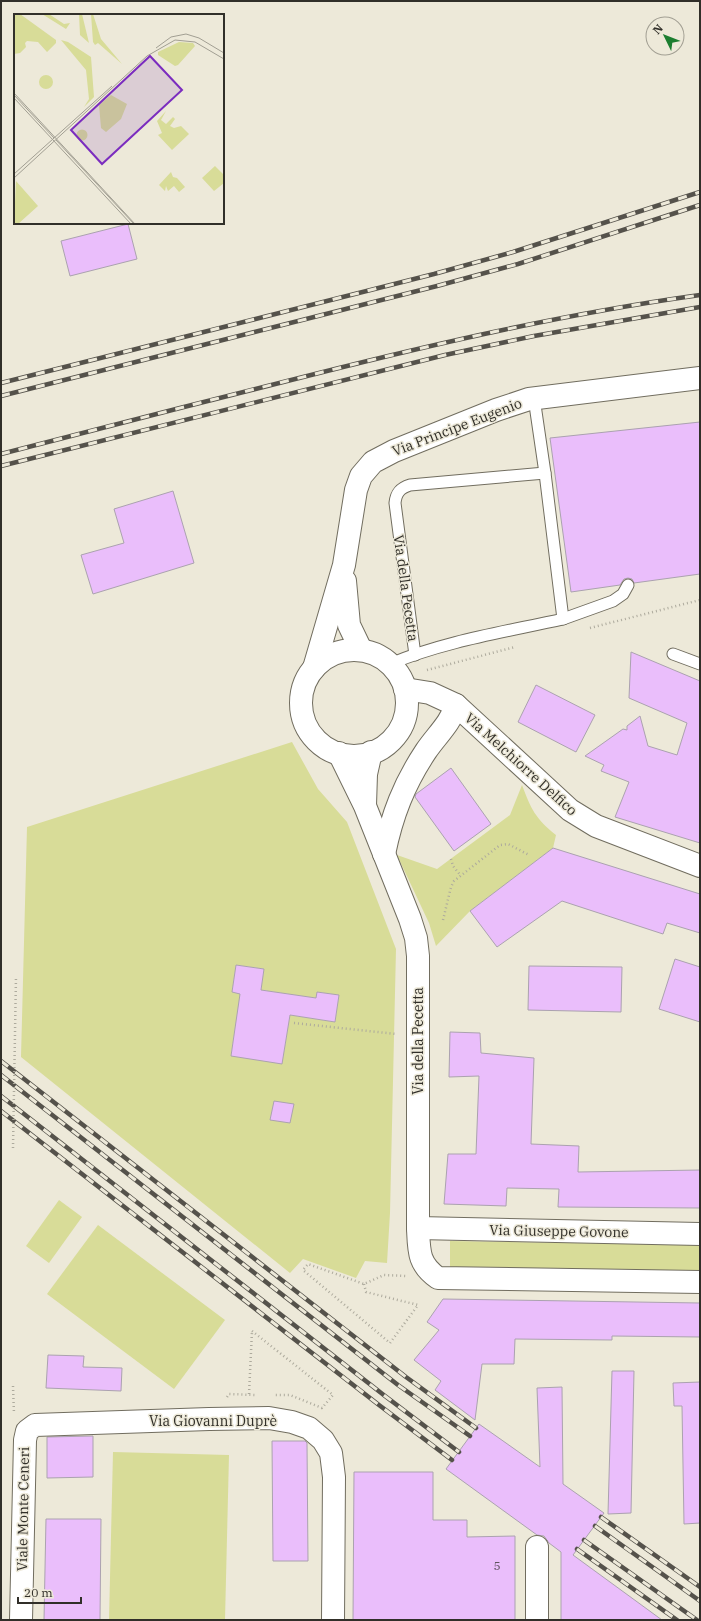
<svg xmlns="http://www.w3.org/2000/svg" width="701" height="1621" viewBox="0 0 701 1621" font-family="'IBM Plex Serif',serif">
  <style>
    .green { fill: #d8dc98; fill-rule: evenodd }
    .building { fill: #eabefb; stroke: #aba2af }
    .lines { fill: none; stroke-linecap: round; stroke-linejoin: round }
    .lane-casing { stroke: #716d5f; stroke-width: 13 }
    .street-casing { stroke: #716d5f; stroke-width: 24 }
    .path { stroke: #adaa9d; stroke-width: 2.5; stroke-dasharray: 1 3; stroke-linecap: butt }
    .lane { stroke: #fff; stroke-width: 11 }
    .street { stroke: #fff; stroke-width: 22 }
    .rail-casing { stroke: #55524b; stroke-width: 4.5 }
    .rail { stroke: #ede9d9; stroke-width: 3; stroke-dasharray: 9; stroke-linecap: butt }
    .path-bridge { stroke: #adaa9d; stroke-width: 2.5; stroke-dasharray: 1 3; stroke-linecap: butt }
    .labels { text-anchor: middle; stroke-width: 3; stroke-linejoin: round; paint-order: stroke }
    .number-label { font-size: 12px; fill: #5f535e }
    .street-label { font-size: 14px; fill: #312f29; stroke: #ede9d9 }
    .inset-road { fill: none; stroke: #a29f93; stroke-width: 1 }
    .view { fill: #7b2cbf; fill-opacity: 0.15; stroke: #7b2cbf; stroke-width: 2 }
    .inset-edge { fill: none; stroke: #312f29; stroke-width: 2 }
  </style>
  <rect width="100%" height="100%" fill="#ede9d9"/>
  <g class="green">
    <path d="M 292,742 L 318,789 L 347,822 L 396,949 L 390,1213 L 387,1263 L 365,1261 L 356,1278 L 303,1259 L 290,1273 L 21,1057 L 27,827 ZM 236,965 L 264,969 L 261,990 L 316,998 L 317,992 L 339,995 L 335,1022 L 290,1015 L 282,1063 L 231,1055 L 239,1005 L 255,996 L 232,992 Z"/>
    <path d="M 522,785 C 531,809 535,818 556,835 L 553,848 L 470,911 L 436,946 L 429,923 L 397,855 L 437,869 L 510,815 Z"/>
    <polygon points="59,1200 82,1217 49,1263 26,1246"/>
    <polygon points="98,1225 225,1320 174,1389 47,1294"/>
    <polygon points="450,1241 700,1245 700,1271 450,1267"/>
    <polygon points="113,1452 229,1455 225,1620 109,1620"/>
  </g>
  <g class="building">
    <polygon points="128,224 137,259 70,276 61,241"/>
    <polygon points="700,422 700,574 634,583 632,579 628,578 624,579 620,585 571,592 550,438"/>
    <polygon points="173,491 194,563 93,594 81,555 124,543 114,509"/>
    <polygon points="631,652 700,681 700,843 615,817 629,782 601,771 604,765 585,756 623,729 627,730 627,726 640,716 648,746 677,755 687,723 629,698"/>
    <polygon points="536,685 595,715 576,752 518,722"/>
    <polygon points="451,768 491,824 454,851 415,797 416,794"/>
    <polygon points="553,848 700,894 700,933 667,923 663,934 562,901 497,947 470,911"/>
    <polygon points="675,959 700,967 700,1022 659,1009"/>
    <polygon points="236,965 264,969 261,990 316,998 317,992 339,995 335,1022 290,1015 282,1064 231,1056 240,994 232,992"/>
    <polygon points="529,966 622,967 621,1012 528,1010"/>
    <polygon points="450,1032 480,1033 481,1053 534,1058 531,1144 579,1146 578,1172 700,1170 700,1208 558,1207 559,1189 507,1188 506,1206 444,1204 448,1154 476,1154 479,1076 449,1077"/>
    <polygon points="274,1101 294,1104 290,1123 270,1120"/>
    <polygon points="443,1299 700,1303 700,1337 612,1336 612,1340 515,1339 514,1364 482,1364 475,1420 435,1390 441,1381 414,1360 439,1330 427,1322"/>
    <polygon points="48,1355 84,1356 83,1367 122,1368 121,1391 46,1388"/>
    <polygon points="612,1371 634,1371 631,1513 608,1514"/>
    <polygon points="700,1382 700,1523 684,1524 682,1406 674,1406 673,1383"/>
    <polygon points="562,1387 563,1484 604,1513 573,1555 662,1620 561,1620 561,1552 549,1543 544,1536 537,1535 446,1469 479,1424 540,1467 537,1388"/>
    <polygon points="93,1436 93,1477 47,1478 47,1437"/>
    <polygon points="272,1441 305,1441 307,1443 308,1561 273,1561"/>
    <polygon points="354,1472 433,1472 433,1520 467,1520 467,1537 515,1536 515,1620 353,1620"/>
    <polygon points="46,1519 101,1519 100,1620 44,1620"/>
  </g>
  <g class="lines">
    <g class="lane-casing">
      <g id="lane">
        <polyline points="563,619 613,601 623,594 628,585"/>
        <polyline points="673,654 700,664"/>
        <path d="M 415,655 L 395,503 C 396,493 400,488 410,485 L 545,473"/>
        <path d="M 390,664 C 445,641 505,632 563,619 L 545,473 L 534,398"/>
      </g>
    </g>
    <g class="street-casing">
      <g id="street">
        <polyline points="345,581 349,625 361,650"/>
        <circle cx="354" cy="703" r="53"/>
        <polyline points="314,668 344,565 356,490 361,476 373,462 394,451 496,410 529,399 700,378"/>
        <polyline points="405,689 430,693 456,705 570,810 596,826 700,866"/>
        <path d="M 339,753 L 365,806 L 410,919 L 416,938 L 418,956 L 418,1228 C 419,1251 418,1264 438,1278 L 700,1282"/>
        <polyline points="365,805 366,774 371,752"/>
        <path d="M 384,854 C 392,815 404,784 426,751 C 436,736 451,723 456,705"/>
        <polyline points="418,1228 700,1234"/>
        <polyline points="21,1620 25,1440 27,1431 35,1425 209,1419 269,1418 292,1422 309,1428 323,1440 331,1453 334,1477 333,1620"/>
        <polyline points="537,1620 537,1547"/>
      </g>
    </g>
    <g class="path">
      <polyline points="590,628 700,600"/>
      <polyline points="427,670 515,647"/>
      <polyline points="451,859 453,866 461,876"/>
      <polyline points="443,920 451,887 454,881 500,845 508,844 529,855"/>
      <polyline points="294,1023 396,1034"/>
      <polyline points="364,1284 366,1292 418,1305 390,1343 303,1270 308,1264 364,1284 384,1275 407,1276"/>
      <polyline points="252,1331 333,1395 322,1408 290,1395 274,1395"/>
      <polyline points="13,1386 14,1414"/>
      <polyline points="249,1394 252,1331"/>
      <polyline points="227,1397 229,1394 255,1395"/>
    </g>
    <use href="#lane" class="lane"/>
    <use href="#street" class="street"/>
    <g class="rail-casing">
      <g id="rail">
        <polyline points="1,383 434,274 513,252 700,192"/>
        <polyline points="1,396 437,286 518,264 700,205"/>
        <path d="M 1,454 C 106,427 210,400 315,374 C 442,342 570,313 700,295"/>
        <polyline points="1,466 445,355 534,336 700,307"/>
        <polyline points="1,1061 406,1377 476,1428"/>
        <polyline points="1,1075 398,1385 470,1436"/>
        <polyline points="1,1096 385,1396 459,1452"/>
        <polyline points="1,1111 379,1405 452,1460"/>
        <polyline points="601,1517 700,1587"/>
        <polyline points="595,1526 700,1601"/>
        <polyline points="584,1540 697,1620"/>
        <polyline points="577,1549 677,1620"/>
      </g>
    </g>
    <use href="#rail" class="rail"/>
    <polyline class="path-bridge" points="13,1148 16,976"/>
  </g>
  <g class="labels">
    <g class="number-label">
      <text x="497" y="1570">5</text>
    </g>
    <g class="street-label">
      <text transform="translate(457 427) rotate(-21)" y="5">Via Principe Eugenio</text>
      <text transform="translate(406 588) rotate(82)" y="5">Via della Pecetta</text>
      <text transform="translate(521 764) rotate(42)" y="5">Via Melchiorre Delfico</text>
      <text transform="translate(418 1041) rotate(-90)" y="5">Via della Pecetta</text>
      <text transform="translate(559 1231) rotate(1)" y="5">Via Giuseppe Govone</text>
      <text x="213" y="1426">Via Giovanni Duprè</text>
      <text transform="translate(23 1509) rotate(-89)" y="5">Viale Monte Ceneri</text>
    </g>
  </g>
  <g transform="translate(14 14)">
    <rect width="210" height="210" fill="#ede9d9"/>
    <path d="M 0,0 L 6,0 L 42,26 L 42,29 L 33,38 L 24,28 L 13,27 L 11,29 L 12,33 L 6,39 L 0,40 ZM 28,0 L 35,0 L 50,10 L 56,9 L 52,15 ZM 65,0 L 68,0 L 75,29 L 66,21 ZM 77,0 L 79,0 L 87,25 L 108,50 L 84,29 L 81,31 L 79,28 ZM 47,26 L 54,28 L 77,43 L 80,83 L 70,93 L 75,85 L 72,56 ZM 165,28 L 179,29 L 181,32 L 164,51 L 161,52 L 144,41 L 144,38 ZM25 68a7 7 0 1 1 14 0a7 7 0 1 1-14 0ZM 97,81 L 113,90 L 107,105 L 92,118 L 87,114 L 85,91 ZM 152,97 L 147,106 L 152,110 L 159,103 L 161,105 L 156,112 L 160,114 L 167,112 L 175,120 L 158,136 L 144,121 L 148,119 L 143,107 ZM62.5 121a5.5 5.5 0 1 1 11 0a5.5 5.5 0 1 1-11 0ZM 201,152 L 210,161 L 210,169 L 200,177 L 188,164 ZM 157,158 L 159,163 L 163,164 L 171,173 L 165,178 L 160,172 L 154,177 L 152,172 L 151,177 L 145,171 ZM 2,167 L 24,192 L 4,210 L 0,210 Z" fill="#d8dc98"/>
    <path class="inset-road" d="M 142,34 L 157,23 L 172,20 L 185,24 L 210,39M 96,76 L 133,42 L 161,26 L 181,28 L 210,45M 0,79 L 121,210M 0,81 L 40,124M 0,84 L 117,210M 42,126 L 120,210M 0,160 L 98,72M 0,164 L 97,75"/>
    <path class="view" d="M 136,42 L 168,76 L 88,150 L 57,116 Z"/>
    <rect width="210" height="210" class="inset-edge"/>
  </g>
  <rect width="701" height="1621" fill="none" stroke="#312f29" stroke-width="4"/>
  <g transform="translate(665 36) rotate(313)"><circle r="19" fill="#ede9d9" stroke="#a29f93"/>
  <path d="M0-3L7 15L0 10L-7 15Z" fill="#1c7e30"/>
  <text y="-6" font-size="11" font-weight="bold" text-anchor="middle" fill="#312f29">N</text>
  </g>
  <path d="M18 1597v6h63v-6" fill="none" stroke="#312f29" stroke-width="2"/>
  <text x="24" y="1597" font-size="12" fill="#312f29" stroke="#ede9d9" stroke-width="3" paint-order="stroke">20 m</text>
</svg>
